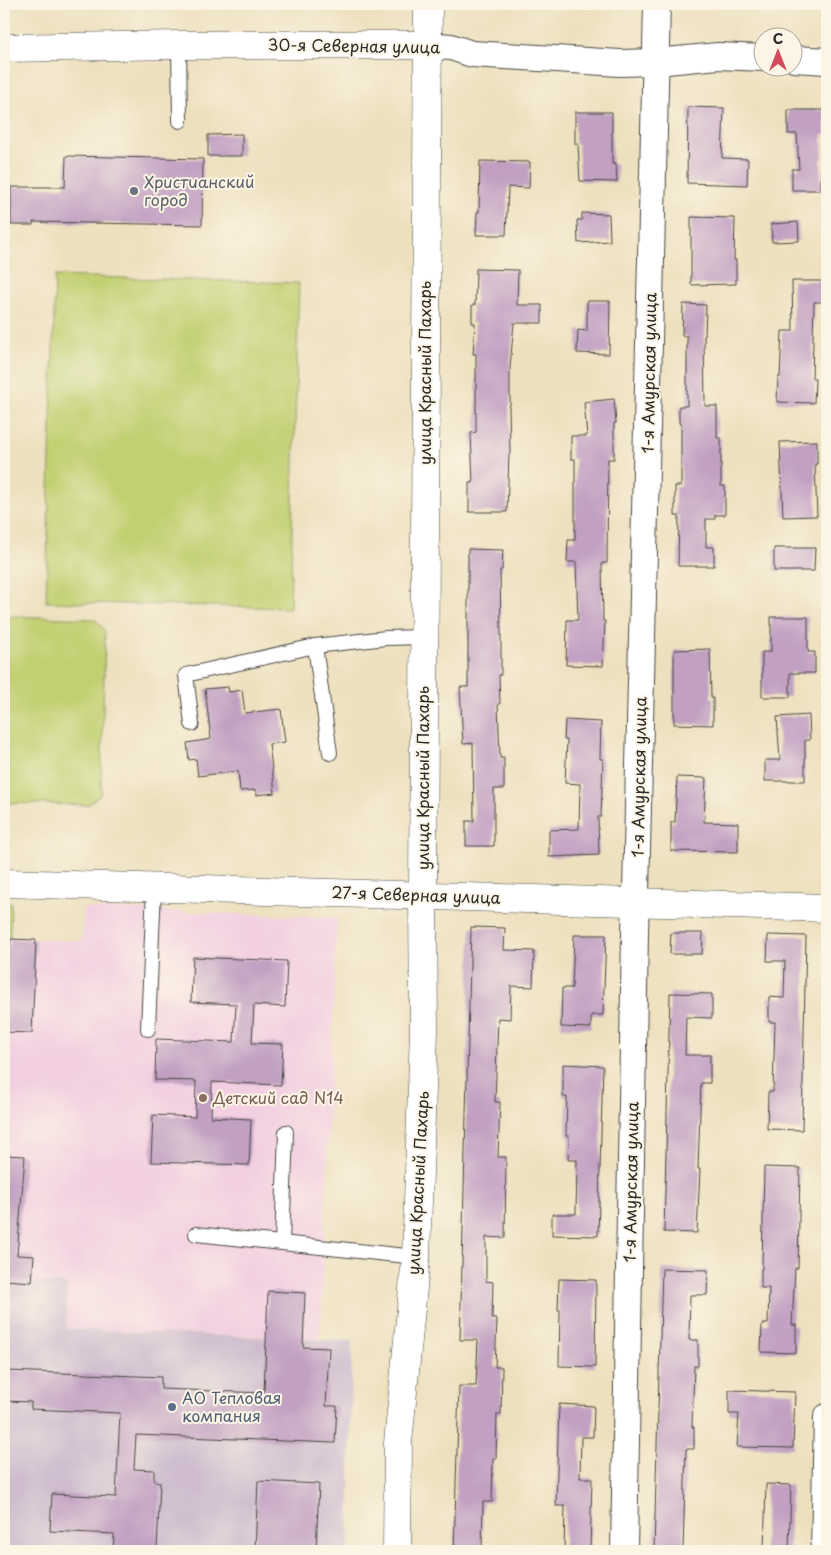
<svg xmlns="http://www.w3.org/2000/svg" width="831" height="1555" viewBox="0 0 831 1555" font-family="'Playpen Sans',sans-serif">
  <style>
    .built { fill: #f2cfe1 }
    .industrial { fill: #cfbdcf }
    .green { fill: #c2d072; stroke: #767e4e }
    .building { fill: #c1a0c2 }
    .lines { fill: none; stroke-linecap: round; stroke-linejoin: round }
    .service-casing { stroke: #484641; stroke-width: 16 }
    .minor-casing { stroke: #484641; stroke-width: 28 }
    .tertiary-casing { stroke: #484641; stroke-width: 29 }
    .service { stroke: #fff; stroke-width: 14 }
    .minor { stroke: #fff; stroke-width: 26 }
    .tertiary { stroke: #fff; stroke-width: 28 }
    .worship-dot { fill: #6b7280; stroke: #fcf5e5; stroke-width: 2 }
    .education-dot { fill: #8d6e63; stroke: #fcf5e5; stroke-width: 2 }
    .service-dot { fill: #5c6f8a; stroke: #fcf5e5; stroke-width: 2 }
    .labels { text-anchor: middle; stroke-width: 4; stroke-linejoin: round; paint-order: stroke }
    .street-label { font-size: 16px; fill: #2b2b2b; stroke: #fcf5e5 }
    .worship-label { font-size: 16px; fill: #5b616d; stroke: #fcf5e5; text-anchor: start }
    .education-label { font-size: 16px; fill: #785e54; stroke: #fcf5e5; text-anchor: start }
    .service-label { font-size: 16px; fill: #4e5e75; stroke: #fcf5e5; text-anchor: start }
  </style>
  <rect width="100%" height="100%" fill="#fcf5e5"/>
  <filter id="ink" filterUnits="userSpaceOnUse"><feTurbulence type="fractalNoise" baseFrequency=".02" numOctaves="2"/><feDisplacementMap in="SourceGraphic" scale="10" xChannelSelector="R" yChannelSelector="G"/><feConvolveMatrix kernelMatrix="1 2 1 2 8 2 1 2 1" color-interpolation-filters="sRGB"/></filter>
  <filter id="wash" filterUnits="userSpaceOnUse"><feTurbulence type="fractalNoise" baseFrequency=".0096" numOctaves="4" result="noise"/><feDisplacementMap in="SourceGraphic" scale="20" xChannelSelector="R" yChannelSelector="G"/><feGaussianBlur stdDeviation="1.12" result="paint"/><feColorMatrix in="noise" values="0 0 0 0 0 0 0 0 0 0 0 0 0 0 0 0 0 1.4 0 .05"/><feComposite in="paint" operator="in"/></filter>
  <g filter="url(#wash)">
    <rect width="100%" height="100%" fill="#ede0be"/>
    <g class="built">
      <polygon points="83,908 337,918 320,1339 66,1329 67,1285 4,1280 4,938 80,941 81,935 78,1008"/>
      <polygon points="4,1548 78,1549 78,1551 4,1551"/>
    </g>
    <polygon class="industrial" points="4,1280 67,1284 66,1329 352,1341 349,1551 78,1551 78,1549 4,1548"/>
    <g class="green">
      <polygon points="55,276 299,283 290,608 46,602"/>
      <polygon points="12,616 95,619 105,631 101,794 88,805 6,803 4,800 4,624"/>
      <polygon points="4,901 11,902 10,938 4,938"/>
    </g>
    <g id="blocks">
      <g class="building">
        <polygon points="688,107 724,108 722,158 748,159 747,185 687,183"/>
        <polygon points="788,110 825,110 825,134 822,134 823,159 821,159 821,190 792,190 792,169 799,169 797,134 788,134"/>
        <polygon points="575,112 612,112 612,164 616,164 617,182 580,181 578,144 575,144"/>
        <polygon points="242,134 242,156 208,156 208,135"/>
        <polygon points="66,156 203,159 202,225 33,222 33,225 11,225 11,187 65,187"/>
        <polygon points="480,161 530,162 529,188 508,187 506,235 476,235 477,212 479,212"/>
        <polygon points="582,213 609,214 610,241 578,243 577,220 582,220"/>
        <polygon points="691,217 735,218 734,260 736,260 736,284 691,285"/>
        <polygon points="798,222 799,241 772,242 771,224"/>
        <polygon points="476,269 518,270 517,305 542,305 542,323 514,323 510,367 510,406 509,406 510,454 509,454 507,512 469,512 469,483 473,483 471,433 476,432 476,354 473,354 475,323 472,323 472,305 475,305"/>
        <polygon points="792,281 827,281 827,302 814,302 812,379 815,379 814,403 777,402 778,377 780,377 782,331 793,331"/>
        <polygon points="587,301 610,301 609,354 577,353 578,330 587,331"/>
        <polygon points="683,304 706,305 705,336 704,336 705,406 717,406 717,438 721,438 721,486 725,486 725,515 715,515 715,519 706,519 706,547 714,547 714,566 678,566 679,516 675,516 675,486 681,486 681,423 679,423 679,406 687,406 687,336 682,336"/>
        <polygon points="614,399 616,423 614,423 614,459 608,459 607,563 602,563 603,621 605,621 603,666 566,665 567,620 578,620 576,562 567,562 568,540 575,540 575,459 571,459 571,436 587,436 584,402"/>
        <polygon points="817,441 817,464 815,464 817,516 783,517 780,442"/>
        <polygon points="774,548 815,548 814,571 774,571"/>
        <polygon points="468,549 503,550 502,570 500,570 501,635 501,675 499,675 500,704 498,704 500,758 504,758 504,789 494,789 494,846 466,846 466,821 474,821 473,743 463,744 460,687 468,687"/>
        <polygon points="771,617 808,617 808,652 815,652 815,673 790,673 790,697 762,697 762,652 771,652"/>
        <polygon points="710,649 711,698 713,698 713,725 674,724 674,650"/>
        <polygon points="228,687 229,692 242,690 245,713 281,709 285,742 269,744 275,793 256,795 256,790 240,791 238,771 198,776 196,759 189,760 187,743 211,739 205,689"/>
        <polygon points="809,715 810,740 805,740 805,781 765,781 765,760 780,760 777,717"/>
        <polygon points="565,720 601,722 600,759 603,759 601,817 598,817 599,855 549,857 549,830 579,829 580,784 565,783 567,740 564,740"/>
        <polygon points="677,777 706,778 704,822 738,823 738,852 671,851 671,822 675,822"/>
        <polygon points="471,927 505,928 504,950 534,951 533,987 511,986 510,1019 498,1018 495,1102 500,1102 498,1157 506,1157 505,1238 486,1237 486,1281 493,1282 492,1319 497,1319 495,1367 502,1367 501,1414 497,1414 496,1459 493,1459 492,1502 483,1502 482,1551 454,1551 459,1386 476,1386 478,1340 460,1340"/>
        <polygon points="671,933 703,933 702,954 670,954"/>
        <polygon points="574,935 606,935 603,1015 591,1015 591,1028 561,1027 562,988 572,988"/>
        <polygon points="768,935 806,936 802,1130 767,1129 768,1092 773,1092 775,1022 769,1022 769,997 784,998 785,961 767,961"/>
        <polygon points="11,939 36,940 32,1033 4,1032 4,944 10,945"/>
        <polygon points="193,957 287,961 285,1007 254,1005 252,1043 283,1044 281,1085 212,1082 211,1117 251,1119 249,1165 151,1162 153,1115 195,1117 196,1081 155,1080 156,1039 234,1042 236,1004 191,1002"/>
        <polygon points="670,993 712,994 712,1018 686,1017 685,1055 710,1055 710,1083 701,1083 698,1169 700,1169 697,1233 664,1232"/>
        <polygon points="563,1064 603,1066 598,1236 552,1235 552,1214 576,1214 577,1160 568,1160 569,1136 566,1136 567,1097 563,1097"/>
        <polygon points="4,1155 25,1156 17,1255 34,1256 32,1282 4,1280"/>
        <polygon points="764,1167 800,1168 798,1268 795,1268 792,1325 796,1325 796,1353 761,1352 762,1324 768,1324 769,1288 761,1288 761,1269 762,1269"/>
        <polygon points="662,1269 708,1270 707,1295 690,1295 689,1340 698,1340 698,1366 694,1366 692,1427 694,1427 694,1449 686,1449 683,1551 654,1551"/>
        <polygon points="559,1279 596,1280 595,1367 559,1366 560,1310 558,1310"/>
        <polygon points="268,1291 305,1293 303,1347 329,1348 326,1406 337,1406 335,1443 136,1435 134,1469 154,1470 154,1481 160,1482 157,1551 113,1551 114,1534 50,1531 52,1494 116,1497 120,1413 31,1409 31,1402 7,1401 8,1371 161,1377 161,1389 264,1393"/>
        <polygon points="729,1390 795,1392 793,1448 737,1447 739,1414 729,1414"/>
        <polygon points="559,1404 594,1406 593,1437 581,1437 580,1478 592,1478 590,1551 564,1551 565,1506 556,1506"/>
        <polygon points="258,1481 319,1484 316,1551 255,1551"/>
        <polygon points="766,1484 791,1485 789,1551 764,1551"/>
      </g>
    </g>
  </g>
  <g filter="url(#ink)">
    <use href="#blocks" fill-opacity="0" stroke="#484641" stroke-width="1"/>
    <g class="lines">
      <g class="service-casing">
        <g id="service">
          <polyline points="179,45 180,121"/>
          <polyline points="315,646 330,753"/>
          <polyline points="192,724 186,675 315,646 386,638 424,637"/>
          <polyline points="148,1029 154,888"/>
          <polyline points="196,1234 416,1257"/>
          <polyline points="282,1243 286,1132"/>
        </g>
      </g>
      <g class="minor-casing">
        <g id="minor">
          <polyline points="427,45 451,47 472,54 620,63 656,62 718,56 764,58"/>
          <polyline points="794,59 827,61"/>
          <polyline points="624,1551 635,934 657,4"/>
          <polyline points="824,1551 827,1417"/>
        </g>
      </g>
      <g class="tertiary-casing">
        <g id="tertiary">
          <polyline points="4,48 179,45 427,45"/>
          <polyline points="4,883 827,908"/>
          <polyline points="397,1551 398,1443 416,1257 424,1031 423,895 428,4"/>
        </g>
      </g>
      <use href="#service" class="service"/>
      <use href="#minor" class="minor"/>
      <use href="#tertiary" class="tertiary"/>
    </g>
  </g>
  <circle class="worship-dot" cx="134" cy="191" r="5"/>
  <circle class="education-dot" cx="203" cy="1098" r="5"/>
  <circle class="service-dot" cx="172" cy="1407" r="5"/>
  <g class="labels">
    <g class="street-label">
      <text transform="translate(354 46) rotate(1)" y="6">30-я Северная улица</text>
      <text transform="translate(425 373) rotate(-90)" y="6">улица Красный Пахарь</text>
      <text transform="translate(649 373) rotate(-89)" y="6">1-я Амурская улица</text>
      <text transform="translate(639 777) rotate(-89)" y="6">1-я Амурская улица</text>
      <text transform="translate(423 778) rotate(-90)" y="6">улица Красный Пахарь</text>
      <text transform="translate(416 895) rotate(2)" y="6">27-я Северная улица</text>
      <text transform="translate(631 1182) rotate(-89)" y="6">1-я Амурская улица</text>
      <text transform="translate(418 1183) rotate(-87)" y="6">улица Красный Пахарь</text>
    </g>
    <g class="worship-label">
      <text x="144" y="188">Христианский<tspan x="144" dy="18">город</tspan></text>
    </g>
    <g class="education-label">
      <text x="213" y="1104">Детский сад N14</text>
    </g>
    <g class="service-label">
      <text x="182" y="1404">АО Тепловая<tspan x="182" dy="18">компания</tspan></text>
    </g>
  </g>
  <rect width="831" height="1555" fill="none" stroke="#fcf5e5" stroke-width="20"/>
  <g transform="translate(778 52)"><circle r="24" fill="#fcf5e5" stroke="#a8a49b"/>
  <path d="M0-4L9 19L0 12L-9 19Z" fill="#d1495b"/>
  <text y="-8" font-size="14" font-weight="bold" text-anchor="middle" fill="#2b2b2b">С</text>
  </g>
</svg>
